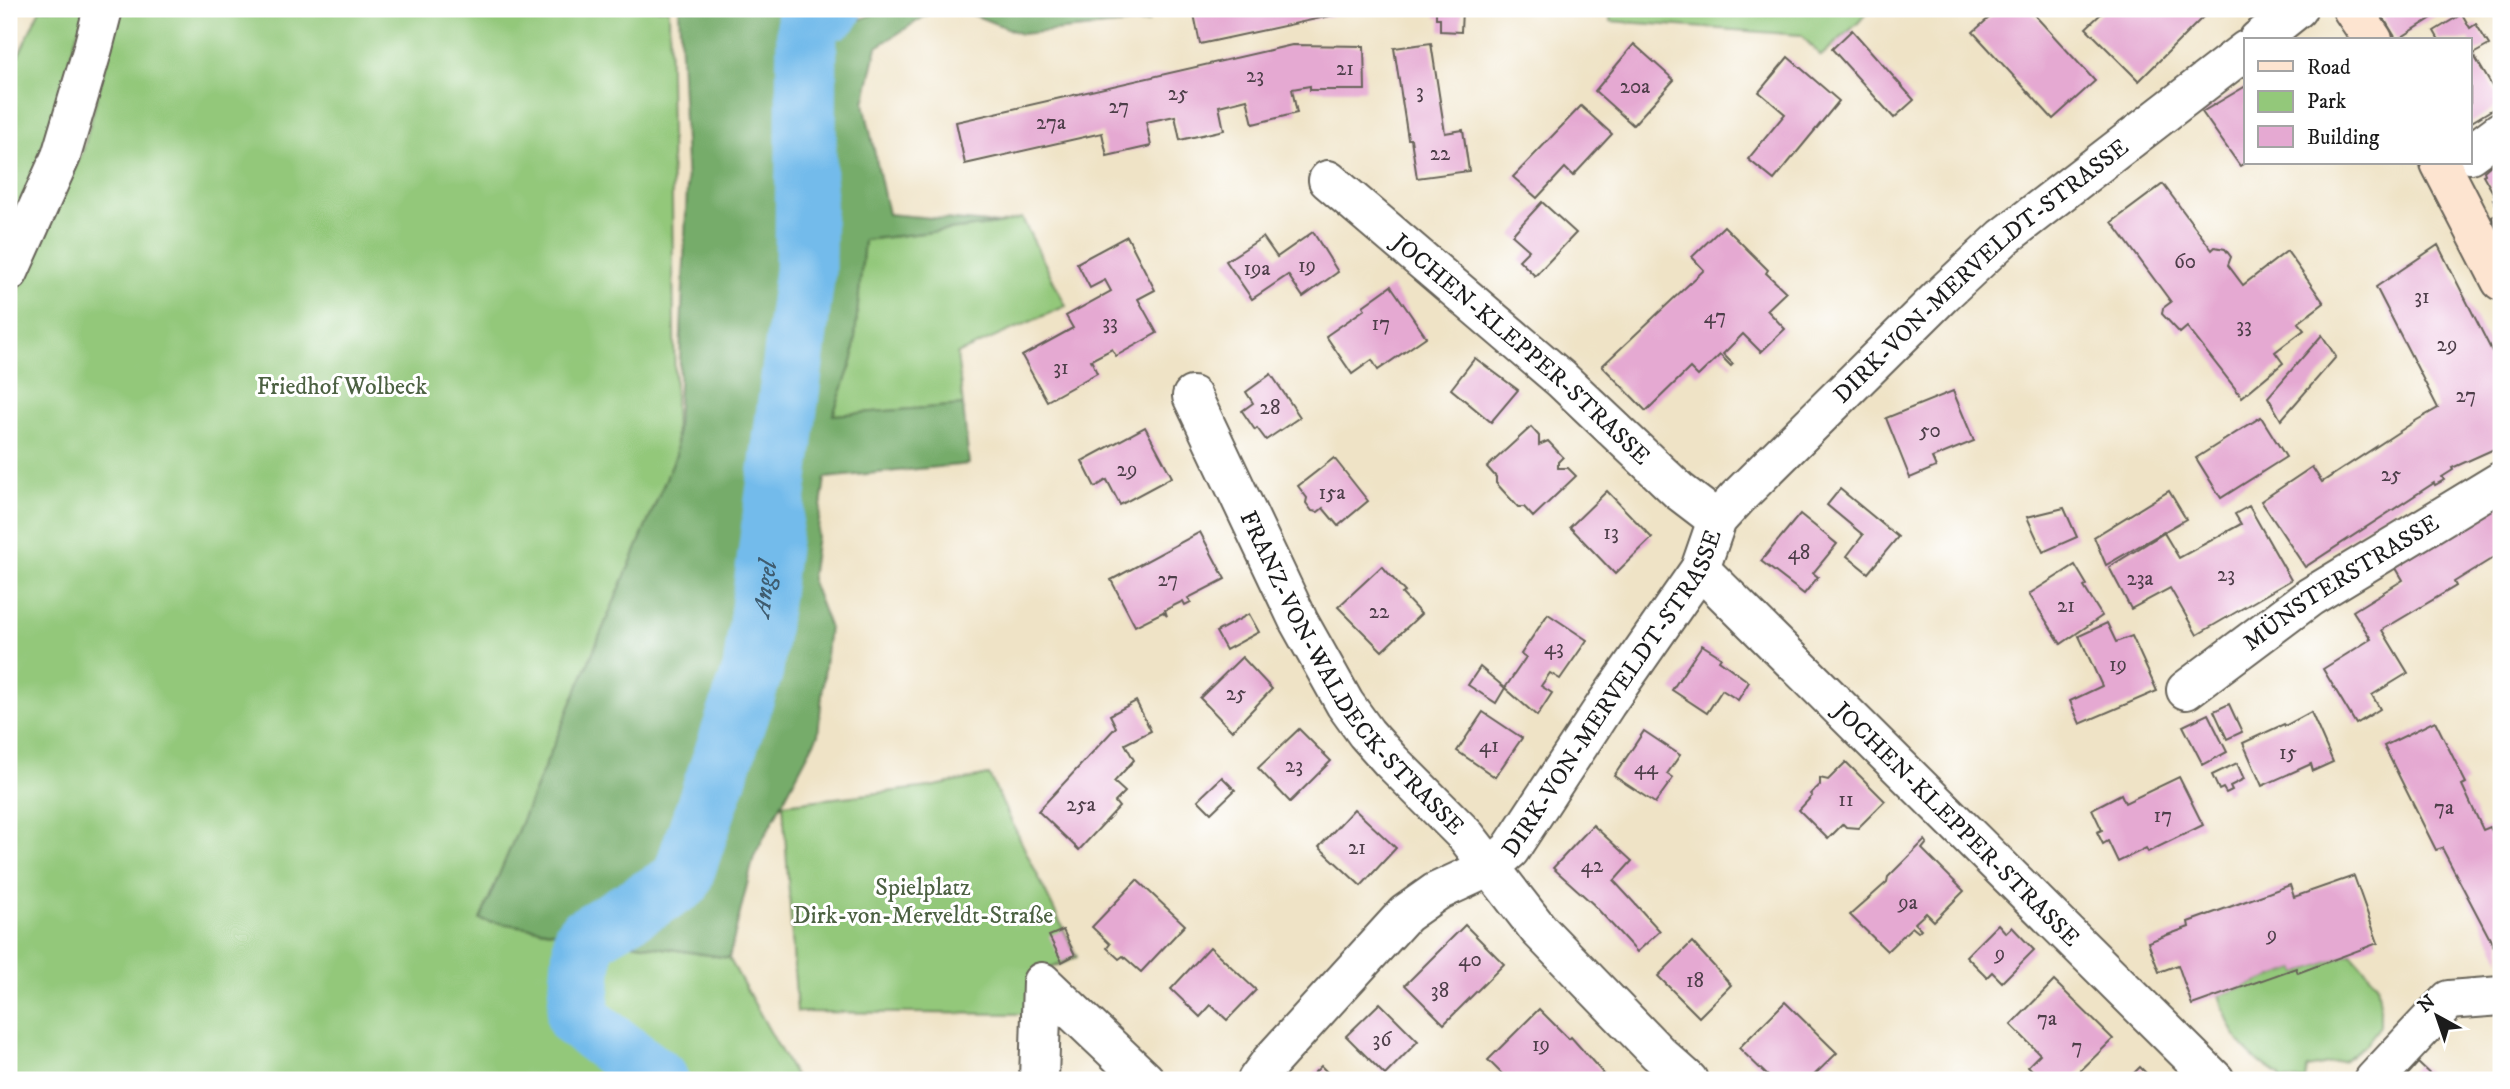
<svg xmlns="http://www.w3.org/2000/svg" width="2510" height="1089" viewBox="0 0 2510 1089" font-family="'IM FELL DW Pica',serif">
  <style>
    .green { fill: #93c87a; stroke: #58724b; stroke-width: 2 }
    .forest { fill: #76ac6a; stroke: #496443; stroke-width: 2 }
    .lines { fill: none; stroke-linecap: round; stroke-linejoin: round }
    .river { stroke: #73bbeb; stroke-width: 61 }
    .building { fill: #e5a9d2 }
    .street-casing { stroke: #666258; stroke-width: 42 }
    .secondary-casing { stroke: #666258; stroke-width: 42 }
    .street { stroke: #fff; stroke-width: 38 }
    .secondary { stroke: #fde4d0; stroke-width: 38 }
    .labels { text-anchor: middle; stroke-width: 6; stroke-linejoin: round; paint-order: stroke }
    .number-label { font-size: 21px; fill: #4e3f4a }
    .street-label { font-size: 24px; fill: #1c1c1c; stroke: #fff }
    .park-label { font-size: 24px; fill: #4c6142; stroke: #fff }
    .water-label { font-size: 26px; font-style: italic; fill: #3f5c6f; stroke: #fff }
  </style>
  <rect width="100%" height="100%" fill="#fff"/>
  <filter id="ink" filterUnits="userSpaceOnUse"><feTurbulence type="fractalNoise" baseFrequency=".0143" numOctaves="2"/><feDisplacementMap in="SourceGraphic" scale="14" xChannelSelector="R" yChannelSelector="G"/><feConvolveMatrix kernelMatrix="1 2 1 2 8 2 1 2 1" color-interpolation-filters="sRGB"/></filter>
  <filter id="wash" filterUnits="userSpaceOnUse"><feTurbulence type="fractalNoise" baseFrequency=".00686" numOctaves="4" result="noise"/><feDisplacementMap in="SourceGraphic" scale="28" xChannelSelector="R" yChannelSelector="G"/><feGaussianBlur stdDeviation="1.57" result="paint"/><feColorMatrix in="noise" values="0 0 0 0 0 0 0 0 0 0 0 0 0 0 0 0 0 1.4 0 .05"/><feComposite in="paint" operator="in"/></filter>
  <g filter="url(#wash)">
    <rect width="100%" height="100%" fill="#efe3c6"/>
    <g class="green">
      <polygon points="40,9 85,9 33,177 9,223 9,76"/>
      <polygon points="120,9 669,9 676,455 480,920 729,958 797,1080 9,1080 9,309 83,151"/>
      <polygon points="1611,9 1870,9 1858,23 1821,56 1801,35 1610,21"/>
      <polygon points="1022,218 1066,306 957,354 963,405 833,415 853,359 864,240 999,224"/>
      <polygon points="989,775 1077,957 1037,974 1022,1014 797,1012 783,804 930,787"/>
      <path d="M 2351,953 L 2377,983 L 2380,1004 L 2380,1026 L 2366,1044 L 2343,1061 L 2307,1068 L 2305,1080 L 2281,1080 L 2280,1076 C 2241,1052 2233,1039 2219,995 L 2296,968 L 2298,973 Z"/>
    </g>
    <g class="forest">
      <polygon points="679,9 802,9 793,13 794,195 825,199 823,71 836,30 884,9 936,9 877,47 864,103 888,214 999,224 864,240 853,359 833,415 963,405 969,464 825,478 811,579 829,626 818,735 754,856 729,958 480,920 676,455 687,188"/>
      <polygon points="959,9 1151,9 1148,22 1021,34"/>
    </g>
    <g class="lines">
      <path class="river" id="s1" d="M 658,1080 L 577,1018 L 584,938 L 681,881 L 753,670 L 805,271 L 807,18 L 832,9"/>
    </g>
    <g id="blocks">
      <g class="building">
        <polygon points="1193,9 1358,9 1358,10 1200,44"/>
        <polygon points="1436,9 1462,9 1461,32 1440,31 1440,18 1436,18"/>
        <polygon points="1999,9 2029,9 2095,81 2053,119 1973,32"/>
        <polygon points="2106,9 2211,9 2139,81 2086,28"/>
        <polygon points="2378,9 2446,9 2397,40"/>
        <polygon points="2462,14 2470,28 2476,24 2489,45 2473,54 2501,101 2501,104 2470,123 2470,40 2439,40 2434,31"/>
        <polygon points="1852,30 1914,100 1894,118 1832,49"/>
        <polygon points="1431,43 1445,133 1463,130 1469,171 1417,178 1411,139 1408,139 1394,48"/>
        <polygon points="1634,44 1674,80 1633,125 1595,91"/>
        <polygon points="1292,45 1364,46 1365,90 1310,90 1310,86 1292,89 1297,113 1253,124 1247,99 1219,106 1224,130 1180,140 1175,116 1146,122 1151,146 1107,156 1102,133 965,164 956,122"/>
        <polygon points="1788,57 1839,101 1774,180 1748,159 1785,114 1759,92"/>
        <polygon points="2246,86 2246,162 2240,166 2202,112"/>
        <polygon points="1581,106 1612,134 1573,176 1565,168 1537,198 1513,177"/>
        <polygon points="2501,156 2501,235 2492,217 2500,213 2493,199 2496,198 2483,175 2485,174 2484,171"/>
        <polygon points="2163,184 2212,250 2215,247 2225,249 2231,257 2228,265 2243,285 2287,251 2324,303 2298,323 2304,330 2275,352 2283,363 2242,397 2187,327 2180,333 2162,314 2163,308 2171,302 2112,222"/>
        <polygon points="1542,202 1576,233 1535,276 1519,260 1529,250 1512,235"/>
        <polygon points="1724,226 1768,270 1766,273 1786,292 1767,310 1785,329 1761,352 1743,334 1723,354 1733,364 1731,366 1720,355 1698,376 1690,368 1646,411 1602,366 1704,270 1692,257"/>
        <polygon points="1313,232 1338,272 1303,297 1288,275 1252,299 1226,261 1263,237 1277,257"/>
        <polygon points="1127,236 1155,290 1138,299 1157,333 1116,356 1112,349 1091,360 1097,373 1047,401 1022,356 1073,328 1066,316 1111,291 1105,280 1090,288 1077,263"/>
        <polygon points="2438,245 2501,369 2501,446 2452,468 2453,470 2442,477 2444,480 2435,485 2434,483 2305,567 2261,501 2312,467 2322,482 2417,420 2438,408 2376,287"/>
        <polygon points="1391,286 1426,337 1378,370 1372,360 1352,374 1326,336 1365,309 1363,306"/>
        <polygon points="2322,335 2336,357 2281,420 2268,397"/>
        <polygon points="1475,358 1518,390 1491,422 1451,389"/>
        <polygon points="1271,374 1300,417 1266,440 1257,428 1255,430 1242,411 1253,403 1246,392"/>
        <polygon points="1953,391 1974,441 1932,458 1936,467 1910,478 1886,418"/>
        <polygon points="2261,417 2286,457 2221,498 2196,458"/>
        <polygon points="1145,427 1172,477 1120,505 1107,480 1095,487 1082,461"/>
        <polygon points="1531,427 1539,436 1539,445 1548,441 1563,457 1558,462 1558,468 1568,468 1576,476 1533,517 1524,507 1518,507 1496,483 1496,477 1487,467"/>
        <polygon points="1334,458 1368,501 1338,526 1323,508 1318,512 1312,511 1306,503 1307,498 1298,486"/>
        <polygon points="1840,489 1898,537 1868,573 1847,556 1863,535 1827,505"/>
        <polygon points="1607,491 1652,538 1615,574 1570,527"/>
        <polygon points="2169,491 2186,519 2106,565 2094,537"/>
        <polygon points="2501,497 2501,553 2454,582 2456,586 2382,630 2408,673 2372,695 2380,709 2356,724 2323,669 2371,639 2353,611 2403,580 2393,563"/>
        <polygon points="2249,506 2291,580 2197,635 2170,588 2131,609 2109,567 2164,533 2179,558 2241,524 2235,514"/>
        <polygon points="2064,508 2077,537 2043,552 2027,517"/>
        <polygon points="1800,514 1837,544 1813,573 1818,577 1804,594 1761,561"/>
        <polygon points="1200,532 1225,579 1188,598 1191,602 1185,605 1183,601 1165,610 1167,616 1163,612 1135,626 1111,580"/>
        <polygon points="2075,565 2087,585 2084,587 2102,616 2061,644 2029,594"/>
        <polygon points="1382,566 1405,592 1402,594 1421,614 1382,651 1338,607"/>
        <polygon points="1249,614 1259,632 1226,650 1216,632"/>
        <polygon points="1548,614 1587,640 1560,679 1550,673 1541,686 1552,693 1537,716 1505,688 1526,657 1521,654"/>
        <polygon points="2107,623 2116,642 2132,636 2157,691 2080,724 2070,701 2102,686 2079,636"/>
        <polygon points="1702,645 1721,657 1719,660 1749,682 1738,700 1722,690 1707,713 1672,690"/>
        <polygon points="1242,657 1272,689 1232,731 1200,698"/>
        <polygon points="1480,667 1505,688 1496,703 1468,685"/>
        <polygon points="1136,701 1151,731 1125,744 1134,760 1114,782 1125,792 1115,802 1119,807 1079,850 1038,811 1116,727 1110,715"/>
        <polygon points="2229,704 2242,732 2227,739 2214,711"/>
        <polygon points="1483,712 1522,738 1495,777 1457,751"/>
        <polygon points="2311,712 2333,762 2313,771 2311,764 2262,786 2243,743 2284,724 2285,726"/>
        <polygon points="2208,714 2227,752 2203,765 2183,726"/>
        <polygon points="2435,721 2466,783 2462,785 2483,830 2490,827 2501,849 2501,960 2442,848 2436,850 2384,746"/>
        <polygon points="1299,729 1331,761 1290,802 1258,768"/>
        <polygon points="1644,731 1680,755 1667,774 1673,778 1655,803 1614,776"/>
        <polygon points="1846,762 1885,801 1858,828 1846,827 1843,824 1828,839 1799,810 1812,796 1810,794 1820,785 1820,778 1828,780"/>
        <polygon points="2237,763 2244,779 2230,786 2232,790 2226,793 2223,788 2219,790 2212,775"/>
        <polygon points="1222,777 1235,790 1211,813 1198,800"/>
        <polygon points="2179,777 2203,825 2148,852 2146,848 2118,862 2108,841 2103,844 2097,832 2102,830 2092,809 2121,794 2125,803"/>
        <polygon points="1354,809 1396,848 1361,886 1319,847"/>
        <polygon points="1593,825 1632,861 1614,881 1660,931 1637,952 1593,904 1553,868"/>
        <polygon points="1925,840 1927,843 1922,849 1964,891 1934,921 1926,913 1915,923 1921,929 1918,932 1912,927 1887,951 1850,915 1887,882 1888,877"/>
        <polygon points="2354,876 2378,943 2298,973 2296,968 2192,1005 2178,965 2159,972 2148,942 2189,927 2188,922 2290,885 2294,897"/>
        <polygon points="1137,880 1185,925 1141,972 1123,956 1119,959 1107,948 1110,944 1092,927"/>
        <polygon points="1998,924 2006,933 2012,927 2034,950 2002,982 1992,972 1987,977 1966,956"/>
        <polygon points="1465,925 1504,964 1444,1024 1405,985"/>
        <polygon points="1063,930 1075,955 1062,962 1049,936"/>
        <polygon points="1692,942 1731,985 1699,1017 1658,976"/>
        <polygon points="1210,947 1256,990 1227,1020 1211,1005 1200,1017 1171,989"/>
        <polygon points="2054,981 2113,1039 2071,1080 2042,1080 2028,1066 2040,1054 2011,1025"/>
        <polygon points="1785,1002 1837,1053 1809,1080 1772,1080 1739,1048"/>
        <polygon points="1380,1003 1418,1041 1385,1075 1346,1036"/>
        <polygon points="1539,1009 1569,1039 1571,1037 1603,1073 1595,1080 1508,1080 1488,1060"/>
        <polygon points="2418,1063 2436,1080 2403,1080"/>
        <polygon points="1321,1066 1335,1080 1307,1080"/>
        <polygon points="2140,1067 2153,1080 2127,1080"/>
      </g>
    </g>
  </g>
  <g filter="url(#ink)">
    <use href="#blocks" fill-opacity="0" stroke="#666258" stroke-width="2"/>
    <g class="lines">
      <g class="street-casing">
        <g id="street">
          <polyline points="2258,40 2297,9"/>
          <polyline points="2470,154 2501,131"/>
          <path id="s2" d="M 1328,180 L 1561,379 L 1679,491 L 1717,520"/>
          <polyline points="9,272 61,156 93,48 103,9"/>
          <path id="s3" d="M 1192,396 L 1299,622 L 1345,704 L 1366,733 L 1390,760 L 1466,836 L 1539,930 L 1658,1053 L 1688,1080"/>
          <path id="s4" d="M 1700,569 L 2215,1080"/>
          <path id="s5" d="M 2186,690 L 2310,597 L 2501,481"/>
          <polyline points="1039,1080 1042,982 1145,1080"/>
          <path id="s6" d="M 1257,1080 L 1271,1061 L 1405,914 L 1436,892 L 1490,867 L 1510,850 L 1606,704 L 1700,569 L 1717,520 L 1737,498 L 1943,294 L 2004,237 L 2246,50"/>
          <polyline points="2374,1080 2449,1000 2501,996"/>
        </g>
      </g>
      <g class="secondary-casing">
        <g id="secondary">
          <polyline points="2352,9 2373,40"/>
          <polyline points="2440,163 2501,281"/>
        </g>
      </g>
      <use href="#street" class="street"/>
      <use href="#secondary" class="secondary"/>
    </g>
  </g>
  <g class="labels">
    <g class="number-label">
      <text x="1345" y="75">21</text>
      <text x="1255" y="82">23</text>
      <text x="1635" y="93">20a</text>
      <text x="1420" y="98">3</text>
      <text x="1178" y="100">25</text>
      <text x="1119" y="113">27</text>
      <text x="1051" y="129">27a</text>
      <text x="1440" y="160">22</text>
      <text x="2185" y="268">60</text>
      <text x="1307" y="272">19</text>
      <text x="1257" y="275">19a</text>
      <text x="2422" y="303">31</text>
      <text x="1715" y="323">47</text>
      <text x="1110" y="329">33</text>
      <text x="1381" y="330">17</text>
      <text x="2244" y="332">33</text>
      <text x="2447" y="351">29</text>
      <text x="1061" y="374">31</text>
      <text x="2466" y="402">27</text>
      <text x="1270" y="414">28</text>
      <text x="1930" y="437">50</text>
      <text x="1127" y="476">29</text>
      <text x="2391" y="481">25</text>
      <text x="1332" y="499">15a</text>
      <text x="1611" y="539">13</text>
      <text x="1799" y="559">48</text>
      <text x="2226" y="581">23</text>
      <text x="2140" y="585">23a</text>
      <text x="1168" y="586">27</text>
      <text x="2066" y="612">21</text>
      <text x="1379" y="618">22</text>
      <text x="1554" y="654">43</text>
      <text x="2118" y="671">19</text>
      <text x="1236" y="700">25</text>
      <text x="1489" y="752">41</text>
      <text x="2288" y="759">15</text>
      <text x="1294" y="772">23</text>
      <text x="1646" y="774">44</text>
      <text x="1846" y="806">11</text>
      <text x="1081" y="811">25a</text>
      <text x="2444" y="814">7a</text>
      <text x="2163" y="822">17</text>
      <text x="1357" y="854">21</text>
      <text x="1592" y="872">42</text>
      <text x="1908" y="909">9a</text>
      <text x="2272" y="941">9</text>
      <text x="2000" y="960">9</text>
      <text x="1470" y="966">40</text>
      <text x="1695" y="987">18</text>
      <text x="1440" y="997">38</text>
      <text x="2047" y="1025">7a</text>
      <text x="1382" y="1046">36</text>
      <text x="1541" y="1051">19</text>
      <text x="2077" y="1053">7</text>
    </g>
    <g class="street-label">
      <text dy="8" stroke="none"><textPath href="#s6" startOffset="1101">DIRK-VON-MERVELDT-STRASSE</textPath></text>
      <text dy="8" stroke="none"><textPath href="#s2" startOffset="257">JOCHEN-KLEPPER-STRASSE</textPath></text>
      <text dy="8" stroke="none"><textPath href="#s5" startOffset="189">MÜNSTERSTRASSE</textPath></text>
      <text dy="8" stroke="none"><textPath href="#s3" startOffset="322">FRANZ-VON-WALDECK-STRASSE</textPath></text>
      <text dy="8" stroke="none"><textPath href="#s6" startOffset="534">DIRK-VON-MERVELDT-STRASSE</textPath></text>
      <text dy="8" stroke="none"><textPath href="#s4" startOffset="362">JOCHEN-KLEPPER-STRASSE</textPath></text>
    </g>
    <g class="park-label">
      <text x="342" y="394">Friedhof Wolbeck</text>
      <text x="923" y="895">Spielplatz<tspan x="923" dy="28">Dirk-von-Merveldt-Straße</tspan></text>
    </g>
    <g class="water-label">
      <text dy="9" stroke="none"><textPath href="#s1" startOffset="600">Angel</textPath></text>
    </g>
  </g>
  <rect width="2510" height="1089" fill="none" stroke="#fff" stroke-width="35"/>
  <rect x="2244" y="38" width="228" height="126" fill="#ffffff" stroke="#a4a4a4" stroke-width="2"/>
  <rect x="2258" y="61" width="35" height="10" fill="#fde4d0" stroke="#a4a4a4" stroke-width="2"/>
  <text x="2307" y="74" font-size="21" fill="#1c1c1c">Road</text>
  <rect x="2258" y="91" width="35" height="21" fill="#93c87a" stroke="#a4a4a4" stroke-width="2"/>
  <text x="2307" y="108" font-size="21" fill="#1c1c1c">Park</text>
  <rect x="2258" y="126" width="35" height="21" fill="#e5a9d2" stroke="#a4a4a4" stroke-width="2"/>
  <text x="2307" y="144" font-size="21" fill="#1c1c1c">Building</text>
  <g transform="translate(2437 1016) rotate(320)" stroke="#ffffff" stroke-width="5" paint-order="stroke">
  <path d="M0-5L12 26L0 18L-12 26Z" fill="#1c1c1c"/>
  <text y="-10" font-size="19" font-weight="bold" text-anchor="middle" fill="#1c1c1c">N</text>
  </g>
</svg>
